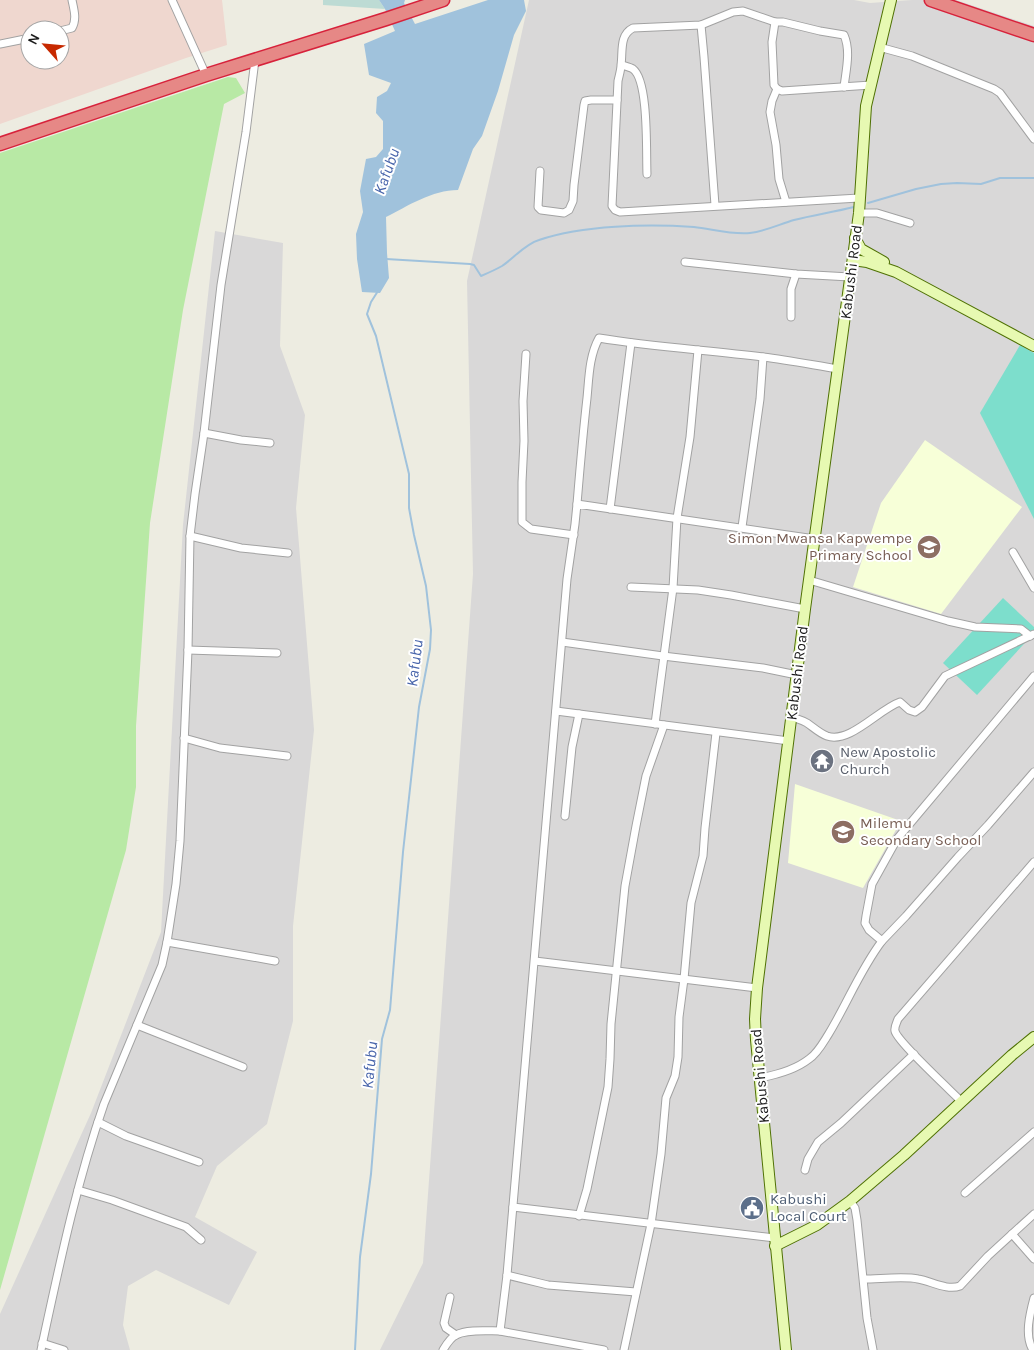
<svg xmlns="http://www.w3.org/2000/svg" width="1034" height="1350" viewBox="0 0 1034 1350" font-family="Karla,sans-serif">
  <style>
    .residential { fill: #d9d8d8 }
    .commercial { fill: #efd7cf; fill-rule: evenodd }
    .education { fill: #f7ffd8 }
    .grass { fill: #b8e9a5 }
    .wetland { fill: #bddbd4 }
    .pitch { fill: #7ddecc }
    .water { fill: #a0c2dc }
    .lines { fill: none; stroke-linecap: round; stroke-linejoin: round }
    .stream { stroke: #a0c2dc; stroke-width: 2 }
    .street-casing { stroke: #a2a2a2; stroke-width: 9 }
    .secondary-casing { stroke: #4f7104; stroke-width: 12 }
    .highway-casing { stroke: #d7223b; stroke-width: 15 }
    .street { stroke: #fff; stroke-width: 7 }
    .secondary { stroke: #e7f9b2; stroke-width: 10 }
    .highway { stroke: #e68886; stroke-width: 12 }
    .labels { text-anchor: middle; stroke-width: 4; stroke-linejoin: round; paint-order: stroke }
    .street-label { font-size: 15px; fill: #1b1b1b; stroke: #fff }
    .education-label { font-size: 15px; fill: #785e54; stroke: #fff; text-anchor: end }
    .worship-label { font-size: 15px; fill: #5b616d; stroke: #fff; text-anchor: start }
    .service-label { font-size: 15px; fill: #4e5e75; stroke: #fff; text-anchor: start }
    .water-label { font-size: 16px; font-style: italic; fill: #4865ab; stroke: #fff }
  </style>
  <rect width="100%" height="100%" fill="#edece1"/>
  <g class="residential">
    <polygon points="529,0 854,0 870,3 912,0 956,0 1034,26 1034,1350 380,1350 423,1263 473,574 467,281"/>
    <polygon points="215,231 283,243 280,346 305,415 296,508 314,730 293,926 293,1021 267,1124 217,1166 195,1217 257,1252 229,1305 156,1270 128,1286 123,1325 130,1350 0,1350 0,1314 91,1113 161,932 183,525"/>
  </g>
  <path class="commercial" d="M 0,0 L 222,0 L 227,45 L 186,58 L 0,124 ZM 30,30 L 60,30 L 60,60 L 30,60 Z"/>
  <g class="education">
    <polygon points="925,440 1022,507 941,614 853,587 881,503"/>
    <polygon points="795,784 901,821 863,888 788,863"/>
  </g>
  <polygon class="grass" points="228,77 236,78 245,93 224,104 183,310 150,523 136,726 136,787 126,850 0,1290 0,153"/>
  <polygon class="wetland" points="323,0 379,0 385,9 323,5"/>
  <g class="pitch">
    <polygon points="1020,345 1034,353 1034,519 980,413"/>
    <polygon points="1003,598 1034,627 1034,633 977,695 943,663"/>
  </g>
  <path class="water" d="M 379,0 L 405,0 L 404,3 L 415,24 L 488,0 L 524,0 L 526,11 L 514,35 L 498,91 L 482,136 L 473,149 L 458,190 C 432,190 408,206 386,217 L 387,253 L 389,278 L 380,293 L 362,292 L 357,259 L 356,234 L 363,212 L 360,191 L 366,159 L 376,157 L 383,149 L 383,121 L 376,113 L 377,97 L 387,91 L 391,83 L 369,75 L 364,44 L 395,31 L 385,9 Z"/>
  <g class="lines">
    <g class="stream">
      <polyline points="868,203 916,189 941,184 957,183 981,184 1000,178 1034,178"/>
      <path d="M 386,259 L 470,264 L 474,265 L 481,276 C 488,273 495,270 502,266 C 514,258 525,244 539,240 C 583,225 647,224 694,227 C 712,229 732,235 750,233 C 766,231 780,224 794,220 C 814,215 834,212 854,207"/>
      <polyline points="355,1350 360,1257 371,1174 382,1039 390,1010 403,852 419,707 430,649 431,630 426,586 414,535 409,508 409,474 376,336 367,314 371,302 378,291"/>
    </g>
    <g class="street-casing">
      <g id="street">
        <polyline points="172,0 206,75"/>
        <polyline points="775,22 772,42 774,85 777,89 782,91 871,85"/>
        <polyline points="701,25 704,57 715,205"/>
        <path d="M 60,31 L 72,28 C 77,19 74,10 72,0"/>
        <polyline points="0,44 30,38"/>
        <polyline points="879,47 912,56 994,89 1000,93 1034,139"/>
        <path d="M 622,65 C 625,66 630,67 633,69 C 649,81 646,153 647,174"/>
        <path d="M 844,87 C 846,70 851,51 844,35 L 820,31 L 783,22 L 775,22 L 743,11 L 733,12 L 701,25 L 633,28 C 619,35 623,52 621,65 C 621,70 619,76 618,81 L 612,206 L 615,210 L 620,212 L 859,198"/>
        <polyline points="777,89 772,101 770,112 776,145 779,179 786,202"/>
        <polyline points="540,171 538,207 541,210 564,213 569,210 573,201 574,185 584,105 585,101 591,100 617,100"/>
        <polyline points="859,213 877,213 910,223"/>
        <polyline points="685,262 796,274 850,277"/>
        <polyline points="791,317 791,289 796,274"/>
        <polyline points="526,354 523,401 524,441 522,482 522,522 531,529 574,535"/>
        <polyline points="204,433 241,440 270,443"/>
        <path d="M 577,504 C 580,468 583,433 587,398 C 589,378 589,356 599,338 C 653,347 708,350 763,357 C 788,360 813,365 838,369"/>
        <polyline points="610,509 631,343"/>
        <polyline points="742,527 760,399 763,357"/>
        <polyline points="190,536 241,548 288,553"/>
        <polyline points="1013,552 1034,588"/>
        <polyline points="809,580 948,621 975,627 1021,629 1030,636"/>
        <polyline points="631,587 698,590 731,595 805,609"/>
        <polyline points="562,642 663,656 763,668 797,675"/>
        <polyline points="188,650 277,653"/>
        <polyline points="1034,676 897,839 872,884 866,916 865,923 869,930 882,941 906,916 958,857 988,825 1034,772"/>
        <polyline points="556,711 789,741"/>
        <path d="M 792,717 C 797,719 802,720 807,723 C 813,727 819,733 827,736 C 850,744 879,709 900,702 L 909,710 L 915,712 L 922,707 L 945,676 L 1034,634"/>
        <polyline points="655,724 673,588 677,518 690,437 698,350"/>
        <polyline points="184,738 220,748 287,756"/>
        <polyline points="565,816 572,747 579,714"/>
        <polyline points="167,942 275,961"/>
        <polyline points="535,961 757,988"/>
        <polyline points="137,1025 243,1067"/>
        <path d="M 759,1078 C 776,1075 795,1070 809,1059 C 817,1054 823,1043 828,1035 C 847,1004 860,970 882,941"/>
        <path d="M 962,1102 C 951,1091 897,1041 895,1031 C 894,1027 897,1022 898,1019 L 1034,862"/>
        <polyline points="98,1122 126,1136 199,1162"/>
        <polyline points="805,1170 808,1159 818,1142 841,1123 914,1054"/>
        <polyline points="78,1190 112,1200 186,1227 201,1240"/>
        <polyline points="965,1193 1034,1132"/>
        <polyline points="850,1201 855,1208 857,1220 867,1318 873,1350"/>
        <polyline points="513,1207 775,1238"/>
        <polyline points="579,1216 587,1189 608,1087 610,1059 611,1024 625,886 636,826 646,776 664,725"/>
        <polyline points="1012,1234 1034,1259"/>
        <polyline points="507,1275 548,1285 636,1292"/>
        <path d="M 864,1279 C 879,1279 905,1276 918,1279 C 931,1281 947,1291 960,1286 L 988,1256 L 1034,1214"/>
        <polyline points="450,1297 444,1323 446,1328 456,1335"/>
        <polyline points="42,1343 64,1350"/>
        <path d="M 41,1350 C 59,1267 76,1184 104,1104 L 162,965 L 167,942 L 176,884 L 180,841 L 188,650 L 190,536 L 195,494 L 204,433 L 221,285 L 246,132 L 255,60"/>
        <path d="M 443,1350 C 446,1345 450,1338 456,1335 C 467,1329 488,1331 500,1331"/>
        <polyline points="604,1350 500,1331 507,1275 567,579 575,524 577,504 815,539"/>
        <polyline points="624,1350 651,1224 661,1154 666,1098 675,1076 678,1057 679,1017 684,979 691,903 703,856 705,828 716,733"/>
        <path d="M 1033,1350 C 1024,1336 1030,1313 1034,1298"/>
      </g>
    </g>
    <g class="secondary-casing">
      <g id="secondary">
        <polyline points="855,238 861,249 884,262"/>
        <polyline points="853,260 867,262 896,272 1034,346"/>
        <polyline points="775,1246 817,1225 850,1201 904,1155 1012,1055 1034,1037"/>
        <polyline points="786,1350 756,1040 755,1019 757,988 805,609 859,213 866,106 891,0"/>
      </g>
    </g>
    <g class="highway-casing">
      <g id="highway">
        <polyline points="931,0 1034,35"/>
        <polyline points="0,144 206,75 386,19 443,0"/>
      </g>
    </g>
    <use href="#street" class="street"/>
    <use href="#secondary" class="secondary"/>
    <use href="#highway" class="highway"/>
  </g>
  <defs>
    <g id="school-disc" transform="scale(1.25)"><circle r="9.5" fill="#8d6e63" stroke="#fff"/><path d="M0-5L7-2L0 1L-7-2ZM-4 1L0 2.5L4 1V4Q0 6-4 4Z" fill="#fff"/></g>
    <g id="temple-disc" transform="scale(1.25)"><circle r="9.5" fill="#6b7280" stroke="#fff"/><path d="M0-6L5-2H3V0L6.5 2.5H4V6H1.5V3h-3V6H-4V2.5H-6.5L-3 0V-2H-5Z" fill="#fff"/></g>
    <g id="civic-disc" transform="scale(1.25)"><circle r="9.5" fill="#5c6f8a" stroke="#fff"/><path d="M-.6-6.5H3V-4.5H.6V-3L4-1V1h2V6H-6V1h2V-1L-.6-3ZM-1.2 2.5V6h2.4V2.5Z" fill="#fff"/></g>
  </defs>
  <g fill-rule="evenodd">
    <use href="#school-disc" x="929" y="547"/>
    <use href="#temple-disc" x="822" y="761"/>
    <use href="#school-disc" x="843" y="832"/>
    <use href="#civic-disc" x="752" y="1208"/>
  </g>
  <g class="labels">
    <g class="street-label">
      <text transform="translate(851 272) rotate(-83)" y="5">Kabushi Road</text>
      <text transform="translate(797 673) rotate(-83)" y="5">Kabushi Road</text>
      <text transform="translate(760 1076) rotate(-95)" y="5">Kabushi Road</text>
    </g>
    <g class="education-label">
      <text x="912" y="543">Simon Mwansa Kapwempe<tspan x="912" dy="17">Primary School</tspan></text>
      <text x="860" y="828" text-anchor="start">Milemu<tspan x="860" dy="17">Secondary School</tspan></text>
    </g>
    <g class="worship-label">
      <text x="840" y="757">New Apostolic<tspan x="840" dy="17">Church</tspan></text>
    </g>
    <g class="service-label">
      <text x="770" y="1204">Kabushi<tspan x="770" dy="17">Local Court</tspan></text>
    </g>
    <g class="water-label">
      <text transform="translate(386 171) rotate(-70)" y="6">Kafubu</text>
      <text transform="translate(414 663) rotate(-83)" y="6">Kafubu</text>
      <text transform="translate(369 1065) rotate(-84)" y="6">Kafubu</text>
    </g>
  </g>
  <g transform="translate(45 45) rotate(297)"><circle r="24" fill="#ffffff" stroke="#a4a4a4"/>
  <path d="M0-4L9 19L0 12L-9 19Z" fill="#c72900"/>
  <text y="-8" font-size="14" font-weight="bold" text-anchor="middle" fill="#1b1b1b">N</text>
  </g>
</svg>
